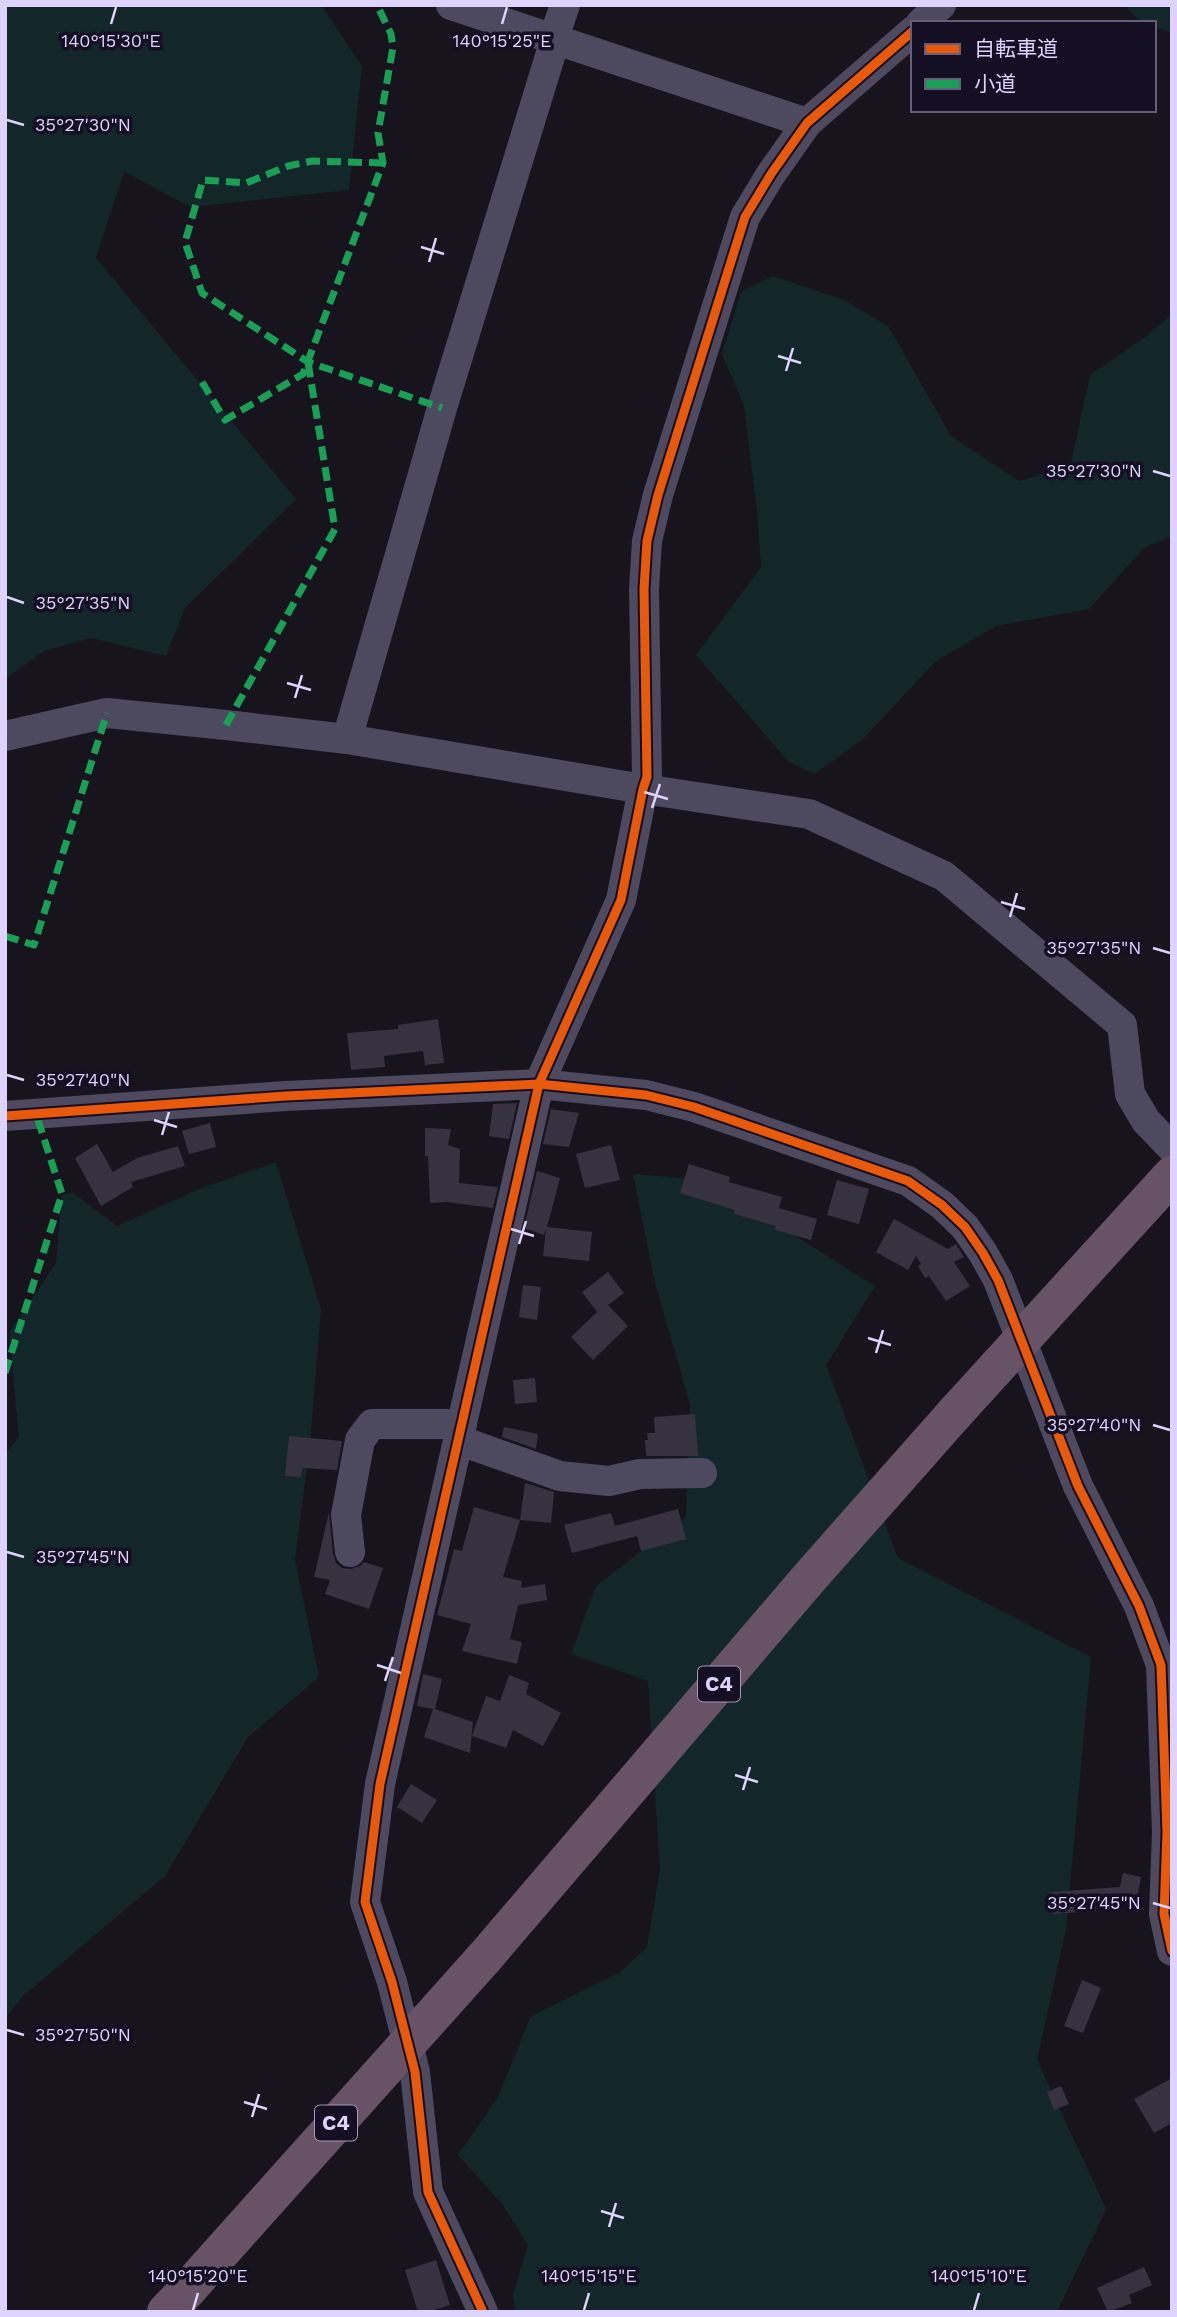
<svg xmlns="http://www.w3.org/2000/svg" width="1177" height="2317" viewBox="0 0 1177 2317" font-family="'Work Sans','Noto Sans JP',sans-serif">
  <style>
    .green { fill: #13272a }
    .building { fill: #363240 }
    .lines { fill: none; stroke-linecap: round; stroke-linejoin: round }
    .minor { stroke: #4d495e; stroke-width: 30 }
    .highway { stroke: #685266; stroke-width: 38 }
    .highway-bridge { stroke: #685266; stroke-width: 38 }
    .quiet { stroke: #1a9f57; stroke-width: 7; stroke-dasharray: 14 7; stroke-linecap: butt }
    .cycleway-casing { stroke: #150f23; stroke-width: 13 }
    .cycleway { stroke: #e8590c; stroke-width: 9 }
    .ticks { fill: none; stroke: #ddd3fd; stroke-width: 2.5 }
    .labels { text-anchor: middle; stroke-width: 7; stroke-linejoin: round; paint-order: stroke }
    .shield { fill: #150f23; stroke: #a198bc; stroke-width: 2 }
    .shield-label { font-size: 21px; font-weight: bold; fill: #ddd3fd }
    .ticks-label { font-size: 18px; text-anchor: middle; fill: #ddd3fd; stroke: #150f23; stroke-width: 7; stroke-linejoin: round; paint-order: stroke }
  </style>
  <rect width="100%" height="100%" fill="#17141e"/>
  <g class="green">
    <polygon points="5,5 321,5 362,66 349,190 191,207 124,172 96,258 296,499 185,608 166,656 91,638 44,651 5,679"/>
    <polygon points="1125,5 1172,5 1172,33 1154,27 1154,23 1140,22"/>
    <polygon points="773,276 844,300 888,326 951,436 1019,481 1070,467 1090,375 1145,337 1172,314 1172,536 1144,548 1089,609 996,626 936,661 861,741 814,774 788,761 696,655 761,567 757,510 744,406 722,354 741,292"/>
    <polygon points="276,1162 321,1309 310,1443 295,1559 319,1677 248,1737 165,1876 23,1996 5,2019 5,1454 19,1437 9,1333 56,1263 62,1194 73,1193 117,1226 202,1188"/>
    <polygon points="633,1174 706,1180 875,1286 826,1365 898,1558 1091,1657 1066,1929 1037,2060 1106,2209 1057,2312 515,2312 513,2295 528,2245 503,2205 458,2155 498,2097 531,2016 619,1973 647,1947 660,1870 648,1681 571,1654 596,1586 686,1517 690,1404 655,1283"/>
  </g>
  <g class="building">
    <polygon points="438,1019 444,1063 425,1065 423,1051 384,1056 385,1067 351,1070 347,1033 398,1029 398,1025"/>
    <polygon points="517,1103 509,1139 489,1136 493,1104"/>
    <polygon points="551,1109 579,1113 569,1147 543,1144"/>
    <polygon points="210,1123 216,1147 189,1154 182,1131"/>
    <polygon points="425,1128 451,1129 448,1145 460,1149 459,1183 498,1187 493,1208 447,1202 430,1203 428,1156 425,1156"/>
    <polygon points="97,1144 113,1172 137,1158 178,1146 185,1166 131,1182 133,1187 101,1206 75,1158"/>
    <polygon points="611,1145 620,1180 585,1188 576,1154"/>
    <polygon points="689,1164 730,1177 729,1182 782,1197 779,1208 817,1219 811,1240 775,1230 776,1226 734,1214 735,1210 680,1193"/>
    <polygon points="537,1171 560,1178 547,1227 592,1232 589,1261 543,1256 546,1229 544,1235 524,1228"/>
    <polygon points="837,1180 869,1189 859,1224 827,1215"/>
    <polygon points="894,1219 948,1249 956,1244 964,1257 954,1262 970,1286 946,1301 929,1276 925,1278 918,1266 921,1264 916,1256 908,1270 876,1252"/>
    <polygon points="608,1272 624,1293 608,1305 628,1326 593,1360 571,1337 597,1312 582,1292"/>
    <polygon points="523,1285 541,1287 537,1320 519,1317"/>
    <polygon points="535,1378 537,1402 515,1404 513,1380"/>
    <polygon points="695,1414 698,1456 646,1456 645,1440 648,1440 647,1433 655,1433 654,1417"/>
    <polygon points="504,1427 538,1434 536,1449 502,1437"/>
    <polygon points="289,1436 342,1441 337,1470 302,1468 301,1477 285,1476"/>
    <polygon points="525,1483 554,1492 551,1523 520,1520"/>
    <polygon points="474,1507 520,1520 503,1577 522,1581 521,1588 545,1584 547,1600 518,1605 510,1639 522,1642 517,1664 462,1651 471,1624 437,1615 454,1549 462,1551"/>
    <polygon points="678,1509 686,1539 641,1551 637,1536 572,1553 564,1525 611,1513 615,1526"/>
    <polygon points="329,1512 333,1554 336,1563 342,1568 351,1569 360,1566 364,1562 383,1568 369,1609 325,1594 330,1580 314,1577"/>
    <polygon points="423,1674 442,1679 435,1709 473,1722 470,1753 424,1737 433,1709 417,1706"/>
    <polygon points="509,1675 529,1683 526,1694 561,1713 543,1746 513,1730 506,1748 472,1736 486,1696 500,1701"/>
    <polygon points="411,1784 437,1800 422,1823 397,1807"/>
    <polygon points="1123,1873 1141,1877 1136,1905 1095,1898 1096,1911 1053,1914 1051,1892 1120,1887"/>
    <polygon points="1082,1980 1101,1988 1083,2033 1064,2026"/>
    <polygon points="1172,2078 1172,2123 1154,2133 1134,2099"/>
    <polygon points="1061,2086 1069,2104 1054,2110 1047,2092"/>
    <polygon points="436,2260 450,2305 428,2312 418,2312 405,2270"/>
    <polygon points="1144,2267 1152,2285 1129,2295 1132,2303 1108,2312 1097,2288"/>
  </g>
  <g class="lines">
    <g class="minor">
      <polyline points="451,5 807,123"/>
      <polyline points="921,23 941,5"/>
      <polyline points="553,40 565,5"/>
      <polyline points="5,736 107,713 226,725 347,739 643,789 809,814 944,876 1122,1025 1130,1094 1146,1121 1172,1148"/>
      <polyline points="347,739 442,408 555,40"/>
      <polyline points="5,1116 286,1096 539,1084 646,1095 694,1107 908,1181 942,1205 965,1227 983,1253 998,1280 1078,1486 1139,1606 1161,1665 1167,1832 1164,1914 1172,1951"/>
      <polyline points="458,1440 560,1476 609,1481 640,1474 702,1473"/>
      <polyline points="350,1552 346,1515 360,1440 372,1424 462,1424"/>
      <polyline points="483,2312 428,2192 415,2072 392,1982 365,1902 380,1784 539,1084 621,900 643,789 647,777 644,589 647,541 658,495 745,217 771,174 807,123 913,31"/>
    </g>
    <g class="highway">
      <polyline points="485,1957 810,1577 955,1413"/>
      <polyline points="166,2312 188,2289"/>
    </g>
    <g class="highway-bridge">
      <polyline points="955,1413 1172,1175"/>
      <polyline points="188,2289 485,1957"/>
    </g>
    <g class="quiet">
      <polyline points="383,163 312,161 288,166 246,183 203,180 185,242 202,293 308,362 442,408"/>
      <polyline points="202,382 225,420 303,374 383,163 378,133 393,47 391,34 377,5"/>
      <polyline points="226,725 335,529 308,362"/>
      <polyline points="5,936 34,945 107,713"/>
      <polyline points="5,1373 62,1194 36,1114"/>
    </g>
    <g class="cycleway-casing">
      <g id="cycleway">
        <polyline points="5,1116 286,1096 539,1084 646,1095 694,1107 908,1181 942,1205 965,1227 983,1253 998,1280 1078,1486 1139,1606 1161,1665 1167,1832 1164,1914 1172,1951"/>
        <polyline points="483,2312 428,2192 415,2072 392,1982 365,1902 380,1784 539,1084 621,900 643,789 647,777 644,589 647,541 658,495 745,217 771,174 807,123 913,31"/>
      </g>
    </g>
    <use href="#cycleway" class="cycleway"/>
  </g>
  <path class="ticks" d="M 111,24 L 116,7M 502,24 L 507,7M 7,120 L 24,125M 421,247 L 444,254M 429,262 L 436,238M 778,356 L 801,363M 786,371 L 793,348M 1153,471 L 1170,476M 7,597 L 24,603M 287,683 L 311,690M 295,698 L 302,675M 644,792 L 668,799M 652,808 L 660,784M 1001,902 L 1025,909M 1010,917 L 1017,893M 1153,948 L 1170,953M 7,1075 L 24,1080M 154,1120 L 177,1127M 162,1135 L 169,1112M 511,1229 L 534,1236M 519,1244 L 526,1221M 868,1338 L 891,1345M 876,1353 L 883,1330M 1153,1425 L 1170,1430M 7,1552 L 24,1557M 377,1665 L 401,1673M 385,1681 L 393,1657M 735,1775 L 758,1782M 743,1790 L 750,1767M 1153,1903 L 1170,1908M 7,2030 L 24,2035M 244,2102 L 267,2109M 252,2117 L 259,2094M 601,2211 L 624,2218M 609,2227 L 616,2203M 193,2310 L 198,2293M 584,2310 L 589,2293M 974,2310 L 979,2293"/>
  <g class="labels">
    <g class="shield">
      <rect x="698" y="1666.5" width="42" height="35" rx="5"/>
      <rect x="315" y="2105.5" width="42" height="35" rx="5"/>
    </g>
    <g class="shield-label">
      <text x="719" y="1691">C4</text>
      <text x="336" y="2130">C4</text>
    </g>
  </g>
  <g class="ticks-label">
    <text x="111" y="47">140°15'30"E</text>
    <text x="502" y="47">140°15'25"E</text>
    <text x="83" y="131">35°27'30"N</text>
    <text x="1094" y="477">35°27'30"N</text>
    <text x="83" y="609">35°27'35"N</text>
    <text x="1094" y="954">35°27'35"N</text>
    <text x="83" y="1086">35°27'40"N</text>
    <text x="1094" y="1431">35°27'40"N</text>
    <text x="83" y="1563">35°27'45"N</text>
    <text x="1094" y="1909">35°27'45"N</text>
    <text x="83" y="2041">35°27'50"N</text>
    <text x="198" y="2282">140°15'20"E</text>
    <text x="589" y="2282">140°15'15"E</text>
    <text x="979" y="2282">140°15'10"E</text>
  </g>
  <rect width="1177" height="2317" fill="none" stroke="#ddd3fd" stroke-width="14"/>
  <rect x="911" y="21" width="245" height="91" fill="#150f23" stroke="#655d7a" stroke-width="2"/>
  <rect x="925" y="44" width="35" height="10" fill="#e8590c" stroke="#655d7a" stroke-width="2"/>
  <text x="974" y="56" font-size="21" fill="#ddd3fd">自転車道</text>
  <rect x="925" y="79" width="35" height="10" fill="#1a9f57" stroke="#655d7a" stroke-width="2"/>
  <text x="974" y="91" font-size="21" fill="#ddd3fd">小道</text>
</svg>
